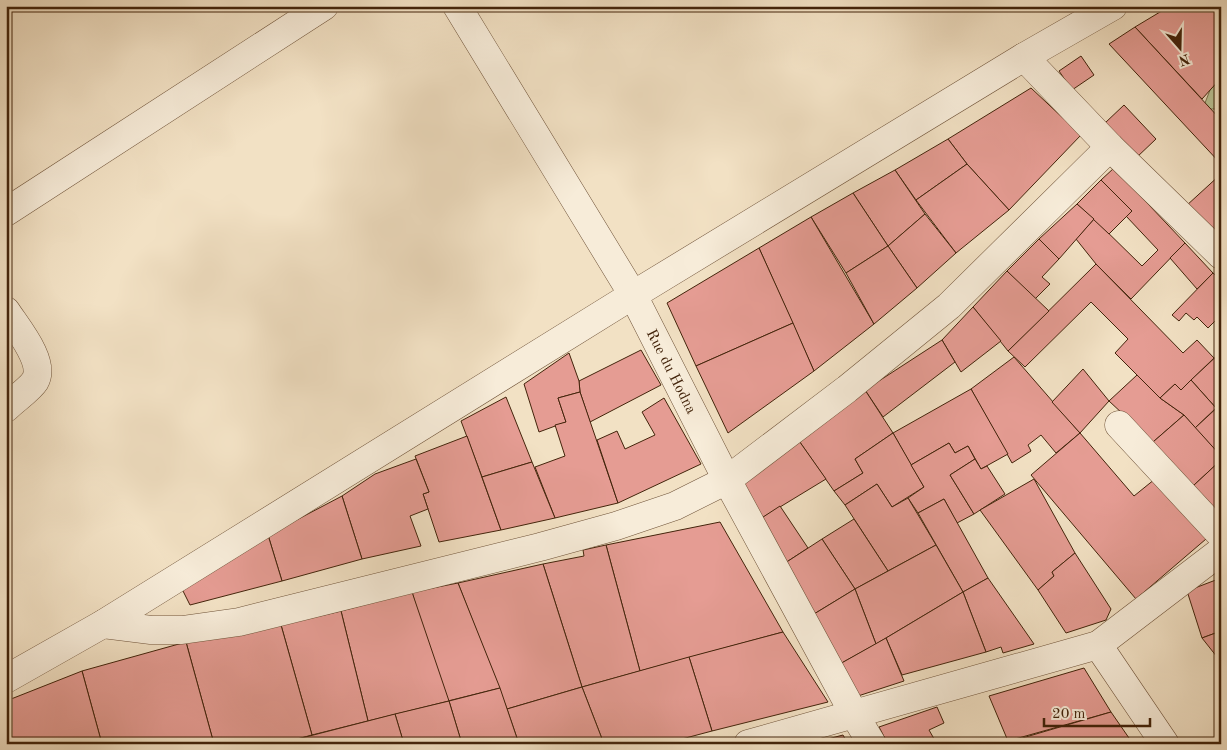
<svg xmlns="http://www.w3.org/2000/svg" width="1227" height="750" viewBox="0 0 1227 750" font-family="'Old Standard TT',serif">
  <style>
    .green { fill: #bac395; stroke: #7e7450 }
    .building { fill: #e59c93; stroke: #43240b }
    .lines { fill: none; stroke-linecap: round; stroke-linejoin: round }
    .minor-casing { stroke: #6f5339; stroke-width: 29 }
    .minor { stroke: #f7ecd9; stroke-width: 28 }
    .labels { text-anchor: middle; stroke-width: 4.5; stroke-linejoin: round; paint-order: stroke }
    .street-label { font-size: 15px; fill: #43240b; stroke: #f7ecd9 }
  </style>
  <rect width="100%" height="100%" fill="#f2e1c4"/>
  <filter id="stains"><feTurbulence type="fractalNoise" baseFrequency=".004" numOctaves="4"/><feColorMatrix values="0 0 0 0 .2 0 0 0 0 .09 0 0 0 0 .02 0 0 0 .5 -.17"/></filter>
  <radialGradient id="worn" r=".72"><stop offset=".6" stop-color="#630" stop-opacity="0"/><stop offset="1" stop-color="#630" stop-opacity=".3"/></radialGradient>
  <polygon class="green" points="1221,78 1221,109 1211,109 1205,103 1210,90"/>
  <g class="building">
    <polygon points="1170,6 1221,6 1221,78 1202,99 1135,27"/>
    <polygon points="1135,27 1221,120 1221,164 1109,44"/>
    <polygon points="1081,56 1094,75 1072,90 1059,71"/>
    <polygon points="1031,88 1081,135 1009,210 967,164 948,139"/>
    <polygon points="1124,105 1156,139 1136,158 1105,123"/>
    <polygon points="948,139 967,164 916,200 895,170"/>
    <polygon points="967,164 1009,210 956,253 916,200"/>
    <polygon points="1114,168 1185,243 1131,299 1096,264 1076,239 1094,219 1142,266 1158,250 1126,216 1132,211 1101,180"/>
    <polygon points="895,170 925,214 888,246 853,193"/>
    <polygon points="1221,174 1221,243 1186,206"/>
    <polygon points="1101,180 1132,211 1109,234 1077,204"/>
    <polygon points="853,193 888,246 846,273 811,217"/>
    <polygon points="1077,204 1094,219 1059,259 1039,239"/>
    <polygon points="925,214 956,253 917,288 888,246"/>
    <polygon points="811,217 874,324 814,371 759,248"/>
    <polygon points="1039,239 1059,259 1042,277 1050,284 1035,299 1007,271"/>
    <polygon points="1185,243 1213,273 1197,289 1170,258"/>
    <polygon points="888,246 917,288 874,324 846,273"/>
    <polygon points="759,248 793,323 696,366 667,303"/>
    <polygon points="1096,264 1183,353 1197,340 1214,358 1181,390 1175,384 1160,398 1115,353 1128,339 1091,302 1025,367 1008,351"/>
    <polygon points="1007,271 1049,311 1008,351 973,307"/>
    <polygon points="1213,273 1221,280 1221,315 1208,328 1197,317 1194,320 1186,313 1179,321 1172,315"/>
    <polygon points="973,307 1001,341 961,372 942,340"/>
    <polygon points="793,323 814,371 728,433 696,366"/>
    <polygon points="942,340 955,362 883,417 865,390"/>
    <polygon points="641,350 661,385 590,422 580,392 579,381"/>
    <polygon points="1221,352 1221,404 1216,408 1191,380"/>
    <polygon points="569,353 579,381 580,392 558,398 566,422 539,432 524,384"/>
    <polygon points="1014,357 1080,433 1056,453 1041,435 1028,445 1031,451 1012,463 971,389"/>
    <polygon points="1083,369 1109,401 1080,433 1052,402"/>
    <polygon points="1137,375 1160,398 1184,415 1153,442 1109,401"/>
    <polygon points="1191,380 1216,408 1195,428 1184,415 1160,398 1175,384 1181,390"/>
    <polygon points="971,389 1008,454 981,469 968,446 955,453 949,443 911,465 893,433"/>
    <polygon points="865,390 893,433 855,459 863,473 834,491 797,438"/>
    <polygon points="580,392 618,503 555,518 535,467 565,456 555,425 566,422 558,398"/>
    <polygon points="506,397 532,462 482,477 461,421"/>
    <polygon points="664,398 701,464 618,503 597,440 617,431 625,449 655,435 642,412"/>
    <polygon points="1221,404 1221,456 1195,428"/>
    <polygon points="1184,415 1221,456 1221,460 1193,486 1153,442"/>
    <polygon points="893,433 924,487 892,507 877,484 845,505 834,491 863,473 855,459"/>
    <polygon points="1080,433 1134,496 1155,479 1206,539 1136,599 1031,475"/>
    <polygon points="467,436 501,530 439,542 423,494 429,492 415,456"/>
    <polygon points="797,438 826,479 757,521 738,483"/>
    <polygon points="949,443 955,453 968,446 975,459 950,475 974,514 957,523 944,499 918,513 908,498 924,487 911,465"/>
    <polygon points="416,459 429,492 423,494 428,509 410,516 421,546 362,559 342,496 375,474"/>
    <polygon points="975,459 981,469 987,466 1005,494 974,514 950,475"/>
    <polygon points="1221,460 1221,517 1193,486"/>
    <polygon points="532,462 555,518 501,530 482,477"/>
    <polygon points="1034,479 1075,553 1052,572 1054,576 1038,590 980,510"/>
    <polygon points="877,484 892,507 908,498 936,545 888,571 845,505"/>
    <polygon points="342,496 362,559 282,581 268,535"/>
    <polygon points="944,499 988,578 963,592 918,513"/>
    <polygon points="780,506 808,548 782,565 757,521"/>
    <polygon points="854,519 888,571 855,589 822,539"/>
    <polygon points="720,522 783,632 640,671 606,545"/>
    <polygon points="268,535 282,581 190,605 180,585"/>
    <polygon points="822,539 855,589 814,614 782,565"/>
    <polygon points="606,545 640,671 582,687 543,564 584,556 583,550"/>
    <polygon points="936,545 963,592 876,644 855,589"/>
    <polygon points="1075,553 1111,609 1106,620 1066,633 1038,590 1054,576 1052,572"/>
    <polygon points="543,564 582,687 507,709 458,583"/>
    <polygon points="988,578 1034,644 1003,653 1001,647 986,652 963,592"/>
    <polygon points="1221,578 1221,631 1202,638 1187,591"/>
    <polygon points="458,583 500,688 444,702 412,592"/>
    <polygon points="855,589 876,644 838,665 814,614"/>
    <polygon points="412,592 449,701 368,721 341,611"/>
    <polygon points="963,592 986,652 902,675 886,638"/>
    <polygon points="341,611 368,721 312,735 281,625"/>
    <polygon points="281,625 312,735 278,744 214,744 186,642"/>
    <polygon points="1221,631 1221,662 1202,638"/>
    <polygon points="783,632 828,702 712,731 689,657"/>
    <polygon points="886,638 904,681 858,696 838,665"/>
    <polygon points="186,642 214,744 102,744 82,671"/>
    <polygon points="689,657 712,731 663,744 604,744 582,687"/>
    <polygon points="1084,668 1111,712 1008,741 989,696"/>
    <polygon points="82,671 102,744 6,744 6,701"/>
    <polygon points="582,687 604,744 519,744 507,709"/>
    <polygon points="500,688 519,744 462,744 449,701"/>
    <polygon points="449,701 462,744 404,744 395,714"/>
    <polygon points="937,707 944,723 929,730 937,744 888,744 879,727"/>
    <polygon points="1111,712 1129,738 1117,744 1002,744"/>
    <polygon points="395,714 404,744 295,744 294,740"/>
    <polygon points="843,735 848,744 809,744"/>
    <polygon points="1129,738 1133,744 1117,744"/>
  </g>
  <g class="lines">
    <g class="minor-casing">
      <g id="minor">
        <path id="s1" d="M 457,6 L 633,295 L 727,480 L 854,714 L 872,744"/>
        <polyline points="1024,57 1110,147 1221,255"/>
        <polyline points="6,212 324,6"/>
        <path d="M 6,311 C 17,328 46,362 35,381 C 30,389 14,400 6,408"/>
        <polyline points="1119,425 1221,535"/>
        <polyline points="103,624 151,630 182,630 239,622 540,547 616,526 675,506 727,480 847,389 949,306 1110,147"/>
        <polyline points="1098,645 1221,551"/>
        <polyline points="6,679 103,624 633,295 1024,57 1113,6"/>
        <polyline points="748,744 1098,645 1165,744"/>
      </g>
    </g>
    <use href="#minor" class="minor"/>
  </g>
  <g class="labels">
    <g class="street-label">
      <text dy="5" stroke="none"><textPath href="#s1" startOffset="424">Rue du Hodna</textPath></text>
    </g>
  </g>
  <rect width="1227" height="750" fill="none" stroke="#f2e1c4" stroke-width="25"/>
  <rect x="8" y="8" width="1212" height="735" fill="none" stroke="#43240b" stroke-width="2.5"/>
  <rect x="12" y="12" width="1202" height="725" fill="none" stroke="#43240b"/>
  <g transform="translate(1180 48) rotate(160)" stroke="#f7ecd9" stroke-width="4" paint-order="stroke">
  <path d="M0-4L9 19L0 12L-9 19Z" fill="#43240b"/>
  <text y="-8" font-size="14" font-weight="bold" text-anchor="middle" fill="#43240b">N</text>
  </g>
  <path d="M1044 718v8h106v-8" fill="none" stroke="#43240b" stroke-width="2.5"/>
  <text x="1052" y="718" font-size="15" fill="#43240b" stroke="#f7ecd9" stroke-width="4" paint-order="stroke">20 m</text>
  <rect width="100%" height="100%" filter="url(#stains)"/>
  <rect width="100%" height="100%" fill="url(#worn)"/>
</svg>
